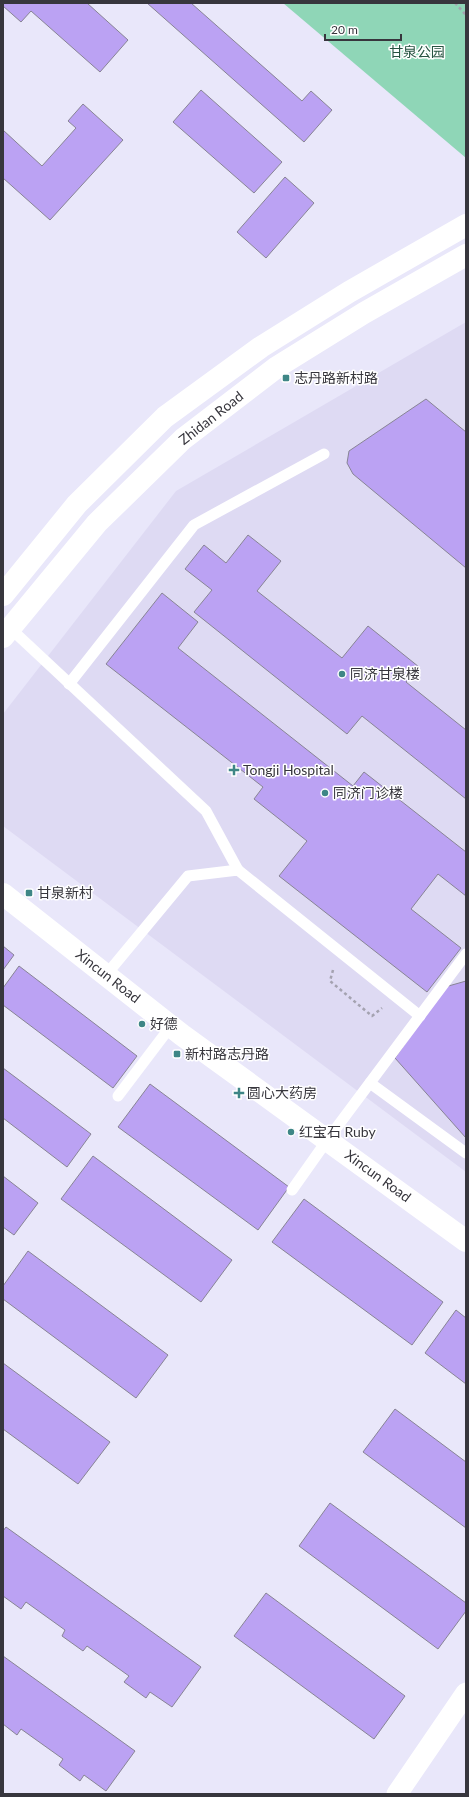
<svg xmlns="http://www.w3.org/2000/svg" width="469" height="1797" viewBox="0 0 469 1797" font-family="Lato,'Noto Sans SC',sans-serif">
  <style>
    .built { fill: #dedaf3 }
    .green { fill: #8fd6b7 }
    .building { fill: #bba2f3; stroke: #888495 }
    .lines { fill: none; stroke-linecap: round; stroke-linejoin: round }
    .path { stroke: #a4a2b0; stroke-width: 2.5; stroke-dasharray: 3 3; stroke-linecap: butt }
    .lane { stroke: #fff; stroke-width: 11 }
    .street { stroke: #fff; stroke-width: 21 }
    .secondary { stroke: #fff; stroke-width: 22 }
    .primary { stroke: #fff; stroke-width: 22 }
    .poi-dot { fill: #3e8686; stroke: #fff; stroke-width: 1.5 }
    .labels { text-anchor: middle; stroke-width: 3; stroke-linejoin: round; paint-order: stroke }
    .park-label { font-size: 14px; fill: #285442; stroke: #fff }
    .poi-label { font-size: 14px; fill: #37363d; stroke: #fff; text-anchor: start }
    .street-label { font-size: 14px; fill: #37363d; stroke: #fff }
  </style>
  <rect width="100%" height="100%" fill="#e9e7fa"/>
  <polygon class="built" points="466,322 466,1172 3,826 3,714 176,491"/>
  <polygon class="green" points="283,3 466,3 466,158"/>
  <g class="building">
    <polygon points="3,3 87,3 128,40 100,72 31,11 21,22 3,6"/>
    <polygon points="147,3 191,3 302,101 311,91 332,110 304,142"/>
    <polygon points="201,90 282,162 254,193 173,122"/>
    <polygon points="83,104 123,140 50,220 3,178 3,130 42,166 76,128 68,121"/>
    <polygon points="285,177 314,203 266,258 237,232"/>
    <polygon points="426,399 466,432 466,568 353,474 347,463 349,451"/>
    <polygon points="248,535 281,561 257,591 342,658 368,626 419,667 406,682 466,730 466,799 362,716 347,734 194,612 212,590 185,569 204,545 226,563"/>
    <polygon points="162,593 198,622 178,648 353,786 364,772 466,852 466,896 438,874 411,909 461,948 427,992 279,876 307,841 254,799 263,787 106,664"/>
    <polygon points="3,946 14,955 3,970"/>
    <polygon points="19,966 137,1056 113,1088 3,1005 3,988"/>
    <polygon points="466,981 466,1138 395,1058 445,987"/>
    <polygon points="3,1068 91,1134 67,1167 3,1118"/>
    <polygon points="150,1084 289,1187 258,1230 118,1127"/>
    <polygon points="93,1156 232,1260 201,1302 61,1199"/>
    <polygon points="3,1176 38,1203 14,1235 3,1227"/>
    <polygon points="304,1199 443,1302 412,1345 272,1242"/>
    <polygon points="28,1251 168,1355 136,1398 3,1299 3,1286"/>
    <polygon points="456,1310 466,1318 466,1384 425,1353"/>
    <polygon points="3,1363 110,1442 78,1484 3,1429"/>
    <polygon points="395,1409 466,1462 466,1528 363,1452"/>
    <polygon points="330,1503 466,1603 466,1611 438,1649 299,1546"/>
    <polygon points="6,1527 201,1667 172,1707 150,1692 146,1698 124,1682 129,1676 87,1646 83,1651 62,1636 65,1630 26,1602 21,1609 3,1596 3,1531"/>
    <polygon points="266,1593 405,1696 374,1739 234,1636"/>
    <polygon points="3,1656 135,1751 106,1791 84,1775 80,1781 59,1765 63,1759 21,1729 17,1735 3,1724"/>
  </g>
  <g class="lines">
    <g class="path">
      <polyline points="455,3 466,15"/>
      <polyline points="333,970 330,981 372,1016 382,1008"/>
    </g>
    <g class="lane">
      <polyline points="10,628 206,811 238,870"/>
      <polyline points="69,684 194,525 324,454"/>
      <polyline points="106,975 188,876 238,870 420,1016"/>
      <polyline points="370,1083 466,1153"/>
      <polyline points="118,1096 171,1026"/>
      <polyline points="292,1190 328,1139 466,954"/>
    </g>
    <polyline class="street" points="397,1794 466,1693"/>
    <polyline class="secondary" points="3,894 182,1035 466,1241"/>
    <g class="primary">
      <polyline points="3,595 77,504 165,417 261,347 349,292 466,225"/>
      <polyline points="3,637 97,523 183,439 277,367 364,313 466,255"/>
    </g>
  </g>
  <g class="poi-dot">
    <rect x="282" y="374" width="8" height="8" rx="2"/>
    <circle cx="342" cy="674" r="4"/>
    <path d="M232 764h4v4h4v4h-4v4h-4v-4h-4v-4h4z"/>
    <circle cx="325" cy="793" r="4"/>
    <rect x="25" y="889" width="8" height="8" rx="2"/>
    <circle cx="142" cy="1024" r="4"/>
    <rect x="173" y="1050" width="8" height="8" rx="2"/>
    <path d="M237 1087h4v4h4v4h-4v4h-4v-4h-4v-4h4z"/>
    <circle cx="291" cy="1132" r="4"/>
  </g>
  <g class="labels">
    <g class="park-label">
      <text x="417" y="57">甘泉公园</text>
    </g>
    <g class="poi-label">
      <text x="294" y="383">志丹路新村路</text>
      <text x="350" y="679">同济甘泉楼</text>
      <text x="243" y="775">Tongji Hospital</text>
      <text x="333" y="798">同济门诊楼</text>
      <text x="37" y="898">甘泉新村</text>
      <text x="150" y="1029">好德</text>
      <text x="185" y="1059">新村路志丹路</text>
      <text x="247" y="1098">圆心大药房</text>
      <text x="299" y="1137">红宝石 Ruby</text>
    </g>
    <g class="street-label">
      <text transform="translate(211 418) rotate(-38)" y="5">Zhidan Road</text>
      <text transform="translate(108 976) rotate(38)" y="5">Xincun Road</text>
      <text transform="translate(378 1176) rotate(36)" y="5">Xincun Road</text>
    </g>
  </g>
  <rect width="469" height="1797" fill="none" stroke="#37363d" stroke-width="8"/>
  <path d="M325 34v6h76v-6" fill="none" stroke="#37363d" stroke-width="2"/>
  <text x="331" y="34" font-size="12" fill="#37363d" stroke="#ffffff" stroke-width="3" paint-order="stroke">20 m</text>
</svg>
